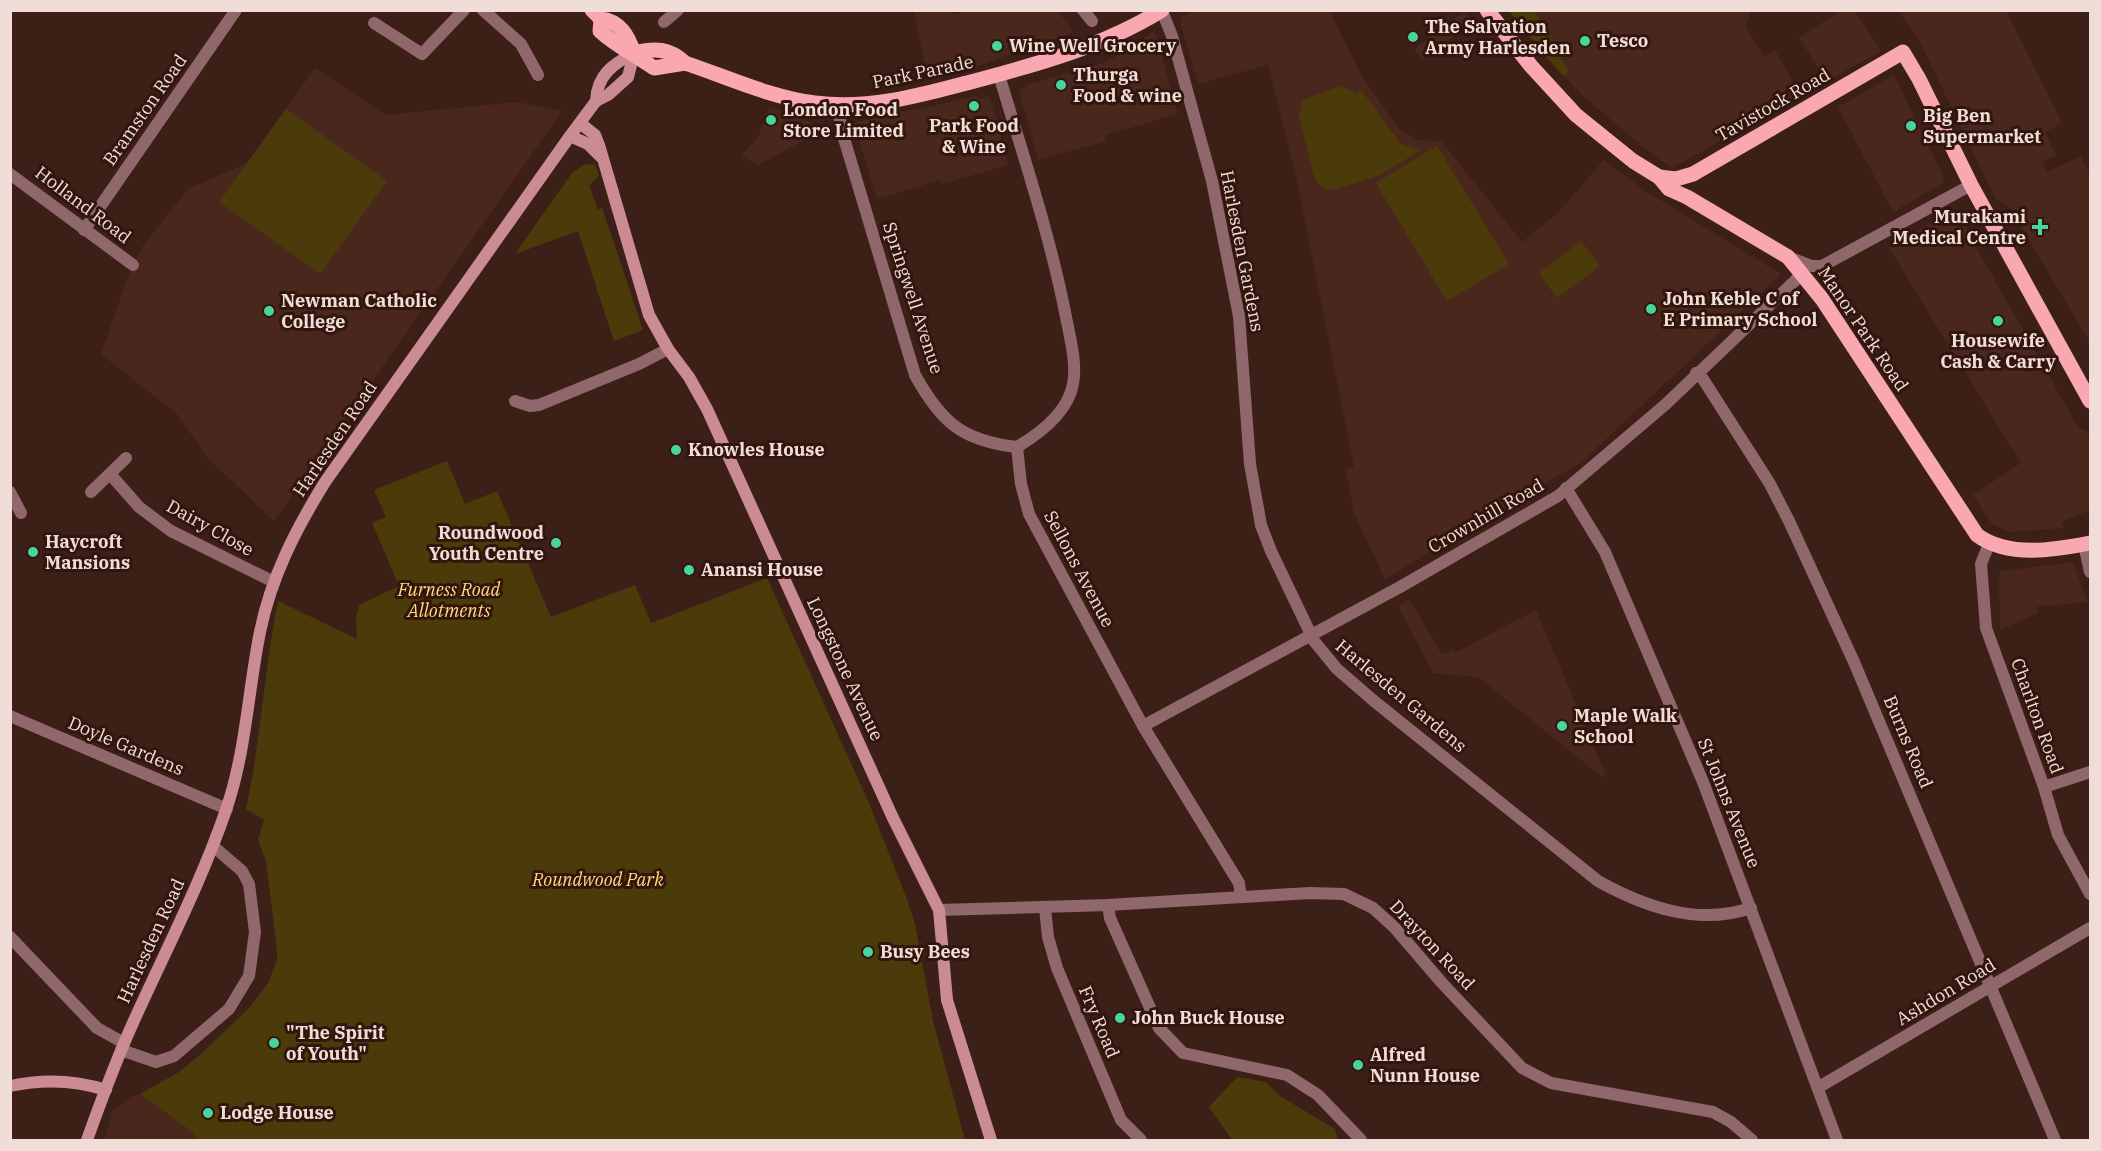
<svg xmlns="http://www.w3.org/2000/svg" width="2101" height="1151" viewBox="0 0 2101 1151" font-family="'IBM Plex Serif',serif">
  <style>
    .built { fill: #4a271c }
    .green { fill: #4c3b0a }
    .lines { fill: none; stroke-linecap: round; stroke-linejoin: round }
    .street { stroke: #90686c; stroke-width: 12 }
    .secondary { stroke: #cb8b92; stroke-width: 12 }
    .primary { stroke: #f9a7b0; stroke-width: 15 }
    .poi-dot { fill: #49d49c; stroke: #32160e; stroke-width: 2 }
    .labels { text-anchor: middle; stroke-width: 6; stroke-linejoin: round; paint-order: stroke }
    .poi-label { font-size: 18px; font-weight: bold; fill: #f1ddd7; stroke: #32160e; text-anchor: start }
    .street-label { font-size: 18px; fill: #f1ddd7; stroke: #32160e }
    .park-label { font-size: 18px; font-style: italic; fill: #ffda81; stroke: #32160e }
  </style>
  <rect width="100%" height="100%" fill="#3c2018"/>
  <g class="built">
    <polygon points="967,11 1057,11 1070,26 1072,33 969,69 928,79 914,11 951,11 953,15"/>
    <polygon points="1193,11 1332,11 1332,16 1363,78 1398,128 1416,140 1441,141 1522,242 1558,213 1604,160 1644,190 1781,274 1583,461 1385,579 1354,513 1346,470 1354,467 1298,185 1268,65 1198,84 1180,21 1183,16"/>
    <polygon points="1509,11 1751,11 1746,26 1750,34 1764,56 1775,50 1801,96 1672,168 1642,146 1584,97 1546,58"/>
    <polygon points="1840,11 1855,11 1881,51 1827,81 1799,38"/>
    <polygon points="1899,11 2006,11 2062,123 2045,132 2056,155 2042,162 2047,172 2081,156 2090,176 2090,343 2010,207 1995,198 1919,40"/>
    <polygon points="1465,12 1473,22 1422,59 1414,49"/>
    <polygon points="1154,31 1178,114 1105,135 1106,141 1038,160 1019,91 1030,84 1105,62 1133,47"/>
    <polygon points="315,68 386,115 517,102 562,111 274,521 207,457 177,414 101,354 127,279 142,247 188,189 247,163"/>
    <polygon points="1894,75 1944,178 1943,183 1893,212 1838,107"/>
    <polygon points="977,96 979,99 990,96 1008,165 942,184 940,180 877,199 854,123"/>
    <polygon points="769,107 813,123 821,131 758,165 741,155 758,137"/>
    <polygon points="1955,210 2079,429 2085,429 2090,440 2090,510 2061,522 2064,528 2009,532 1992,524 1973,495 2021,463 1889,248"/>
    <polygon points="2073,562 2087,602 2036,607 2038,613 2000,630 1999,574 2002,571"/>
    <polygon points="1409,599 1442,655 1452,650 1455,653 1536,610 1606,775 1602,777 1478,677 1433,673 1398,606"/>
    <polygon points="140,1094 191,1131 199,1140 104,1140 113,1111 131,1097"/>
  </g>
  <g class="green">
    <polygon points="1509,11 1535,11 1569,72 1563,76"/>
    <polygon points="1342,86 1357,94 1361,90 1401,144 1421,150 1378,176 1332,190 1324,189 1316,182 1299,116 1303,100"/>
    <polygon points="286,109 387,181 320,274 219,202"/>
    <polygon points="1437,146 1509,264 1447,301 1376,183"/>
    <polygon points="585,164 595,165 599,175 589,186 598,210 602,208 643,330 614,341 578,231 515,254 572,173"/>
    <polygon points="1581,241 1600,266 1557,298 1539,273"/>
    <path d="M 447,461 L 465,504 L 497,491 L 551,617 L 635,585 L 651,623 L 767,578 L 868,801 L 907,899 L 915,924 L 933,1021 L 965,1140 L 199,1140 L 191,1131 L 140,1094 L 179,1072 L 200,1055 L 250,1007 L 268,983 L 277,960 L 277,950 L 266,861 L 258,840 L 264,820 L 246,809 C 261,740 264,670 278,601 L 357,639 L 356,618 L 359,605 L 399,586 L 372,523 L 386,517 L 374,490 Z"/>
    <polygon points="1237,1077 1266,1082 1280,1096 1335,1129 1338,1140 1232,1140 1209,1107"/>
  </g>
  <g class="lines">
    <g class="street">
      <polyline points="483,10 521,44 538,75"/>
      <polyline points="1083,10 1092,21"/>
      <path d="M 1162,11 L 1172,36 L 1212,181 L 1239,316 L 1250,464 L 1261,525 L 1271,551 L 1314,641 L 1337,669 L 1374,701 L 1598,881 C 1645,907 1698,926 1751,908"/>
      <polyline points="664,22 678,10"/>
      <polyline points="374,23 422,54 464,10"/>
      <path d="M 999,75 C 1023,155 1050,235 1066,317 C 1070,338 1077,363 1073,384 C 1068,412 1039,434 1017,447"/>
      <path d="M 837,105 L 843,135 L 915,375 C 941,422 962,441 1017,447"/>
      <polyline points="10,174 133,265"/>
      <polyline points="84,230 236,10"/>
      <polyline points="1788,257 1812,266 1822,266 1971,185"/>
      <polyline points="1696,373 1703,379 1770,484 1789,521 1854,662 2055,1140"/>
      <polyline points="515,401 530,406 539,405 639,364 668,349"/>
      <polyline points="1017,447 1021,484 1029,514 1143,726 1239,883 1241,897"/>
      <polyline points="110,474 139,507 171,531 274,582"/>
      <polyline points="1566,488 1605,552 1703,782 1837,1140"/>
      <polyline points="10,492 21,513"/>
      <polyline points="91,492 126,458"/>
      <polyline points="1989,544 1981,564 1986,628 2044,787 2058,835 2090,894"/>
      <polyline points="2084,545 2090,572"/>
      <polyline points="10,716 227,809"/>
      <polyline points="1143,726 1400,587 1558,496 1666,404 1802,274"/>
      <polyline points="2044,787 2090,772"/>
      <polyline points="1108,905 1110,918 1159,1028 1183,1053 1287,1075 1318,1095 1361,1140"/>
      <polyline points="1045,908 1048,937 1057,968 1121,1120 1141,1140"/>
      <polyline points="939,910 1108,905 1310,893 1344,894 1373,908 1394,927 1442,983 1522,1068 1551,1083 1713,1112 1731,1122 1752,1140"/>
      <polyline points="10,937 97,1028 124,1043"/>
      <polyline points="121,1050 156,1062 174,1056 229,1009 249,976 255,932 249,884 242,871 213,846"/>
      <polyline points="1819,1087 2090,928"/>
    </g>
    <g class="secondary">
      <path d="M 596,101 C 597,75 613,64 634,53"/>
      <polyline points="580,123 595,135 599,145 649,315 668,349 689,377 707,409 893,818 939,910 947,1000 991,1140"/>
      <polyline points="570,136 588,144 601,157"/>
      <path d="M 10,1086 C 42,1079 75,1080 106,1090"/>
      <path d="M 87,1140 C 102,1098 118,1055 137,1014 C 168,946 202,880 226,810 C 246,752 248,691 260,632 C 271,577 296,529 325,482 L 570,136 L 596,101 L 608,95 L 628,77 L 634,53"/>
    </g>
    <g class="primary">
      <path d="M 592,10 L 601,19 C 620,21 628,36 634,53"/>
      <path d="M 1487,10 L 1531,66 L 1576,115 L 1633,161 L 1659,177 L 1669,189 L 1687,197 L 1788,257 L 1822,299 L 1977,535 C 2008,558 2055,550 2090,543"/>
      <path d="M 601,19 L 600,31 C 616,46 636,55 654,68 L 685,63"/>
      <path d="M 634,53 C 655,48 669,48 685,63 C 727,77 772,98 815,103 C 867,110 918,96 967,83 C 1035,65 1102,47 1162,10"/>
      <polyline points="1659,177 1676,179 1693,174 1903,52 1919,79 1971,185 2090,401"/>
    </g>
  </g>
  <g class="poi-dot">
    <circle cx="1413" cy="37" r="6"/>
    <circle cx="1585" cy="41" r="6"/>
    <circle cx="997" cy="46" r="6"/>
    <circle cx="1061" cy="85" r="6"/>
    <circle cx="974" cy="106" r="6"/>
    <circle cx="771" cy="120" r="6"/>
    <circle cx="1911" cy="126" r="6"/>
    <path d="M2037 218h6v6h6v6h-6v6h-6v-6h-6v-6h6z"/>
    <circle cx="1651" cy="309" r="6"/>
    <circle cx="269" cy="311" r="6"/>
    <circle cx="1998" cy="321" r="6"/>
    <circle cx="676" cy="450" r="6"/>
    <circle cx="556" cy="543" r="6"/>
    <circle cx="33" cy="552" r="6"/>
    <circle cx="689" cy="570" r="6"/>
    <circle cx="1562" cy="726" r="6"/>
    <circle cx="868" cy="952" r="6"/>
    <circle cx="1120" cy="1018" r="6"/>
    <circle cx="274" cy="1043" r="6"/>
    <circle cx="1358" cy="1065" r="6"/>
    <circle cx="208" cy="1113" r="6"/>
  </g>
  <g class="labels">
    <g class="poi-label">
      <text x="1425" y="33">The Salvation<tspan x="1425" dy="21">Army Harlesden</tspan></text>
      <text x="1597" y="47">Tesco</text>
      <text x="1009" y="52">Wine Well Grocery</text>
      <text x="1073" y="81">Thurga<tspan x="1073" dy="21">Food &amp; wine</tspan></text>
      <text x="783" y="116">London Food<tspan x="783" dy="21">Store Limited</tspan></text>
      <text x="1923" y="122">Big Ben<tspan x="1923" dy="21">Supermarket</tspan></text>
      <text x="974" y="132" text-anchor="middle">Park Food<tspan x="974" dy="21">&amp; Wine</tspan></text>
      <text x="2026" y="223" text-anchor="end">Murakami<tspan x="2026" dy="21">Medical Centre</tspan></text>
      <text x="1663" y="305">John Keble C of<tspan x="1663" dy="21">E Primary School</tspan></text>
      <text x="281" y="307">Newman Catholic<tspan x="281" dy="21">College</tspan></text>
      <text x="1998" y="347" text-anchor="middle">Housewife<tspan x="1998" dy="21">Cash &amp; Carry</tspan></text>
      <text x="688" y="456">Knowles House</text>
      <text x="544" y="539" text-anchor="end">Roundwood<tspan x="544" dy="21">Youth Centre</tspan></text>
      <text x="45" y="548">Haycroft<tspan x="45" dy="21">Mansions</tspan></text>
      <text x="701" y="576">Anansi House</text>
      <text x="1574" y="722">Maple Walk<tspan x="1574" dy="21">School</tspan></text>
      <text x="880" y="958">Busy Bees</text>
      <text x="1132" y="1024">John Buck House</text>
      <text x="286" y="1039">"The Spirit<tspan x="286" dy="21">of Youth"</tspan></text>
      <text x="1370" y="1061">Alfred<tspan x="1370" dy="21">Nunn House</tspan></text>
      <text x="220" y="1119">Lodge House</text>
    </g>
    <g class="street-label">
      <text transform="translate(923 72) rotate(-12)" y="6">Park Parade</text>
      <text transform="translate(1773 105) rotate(-30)" y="6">Tavistock Road</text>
      <text transform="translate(145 110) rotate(-55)" y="6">Bramston Road</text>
      <text transform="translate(83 205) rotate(37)" y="6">Holland Road</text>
      <text transform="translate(1242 251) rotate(79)" y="6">Harlesden Gardens</text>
      <text transform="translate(913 298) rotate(72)" y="6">Springwell Avenue</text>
      <text transform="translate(1863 329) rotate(56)" y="6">Manor Park Road</text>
      <text transform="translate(335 439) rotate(-56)" y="6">Harlesden Road</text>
      <text transform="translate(1486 516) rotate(-30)" y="6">Crownhill Road</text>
      <text transform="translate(210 528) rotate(29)" y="6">Dairy Close</text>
      <text transform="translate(1079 569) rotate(62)" y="6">Sellons Avenue</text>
      <text transform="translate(845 669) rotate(65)" y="6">Longstone Avenue</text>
      <text transform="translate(1401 696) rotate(40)" y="6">Harlesden Gardens</text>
      <text transform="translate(2037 716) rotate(70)" y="6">Charlton Road</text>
      <text transform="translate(1908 742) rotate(67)" y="6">Burns Road</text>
      <text transform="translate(126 746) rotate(23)" y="6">Doyle Gardens</text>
      <text transform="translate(1729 803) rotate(68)" y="6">St Johns Avenue</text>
      <text transform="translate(151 941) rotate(-65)" y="6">Harlesden Road</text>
      <text transform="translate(1432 945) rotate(47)" y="6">Drayton Road</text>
      <text transform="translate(1946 992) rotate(-31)" y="6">Ashdon Road</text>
      <text transform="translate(1099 1022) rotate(67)" y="6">Fry Road</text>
    </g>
    <g class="park-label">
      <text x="449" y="596">Furness Road<tspan x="449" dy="21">Allotments</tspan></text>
      <text x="598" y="886">Roundwood Park</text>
    </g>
  </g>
  <rect width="2101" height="1151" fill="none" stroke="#f1ddd7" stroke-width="24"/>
</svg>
